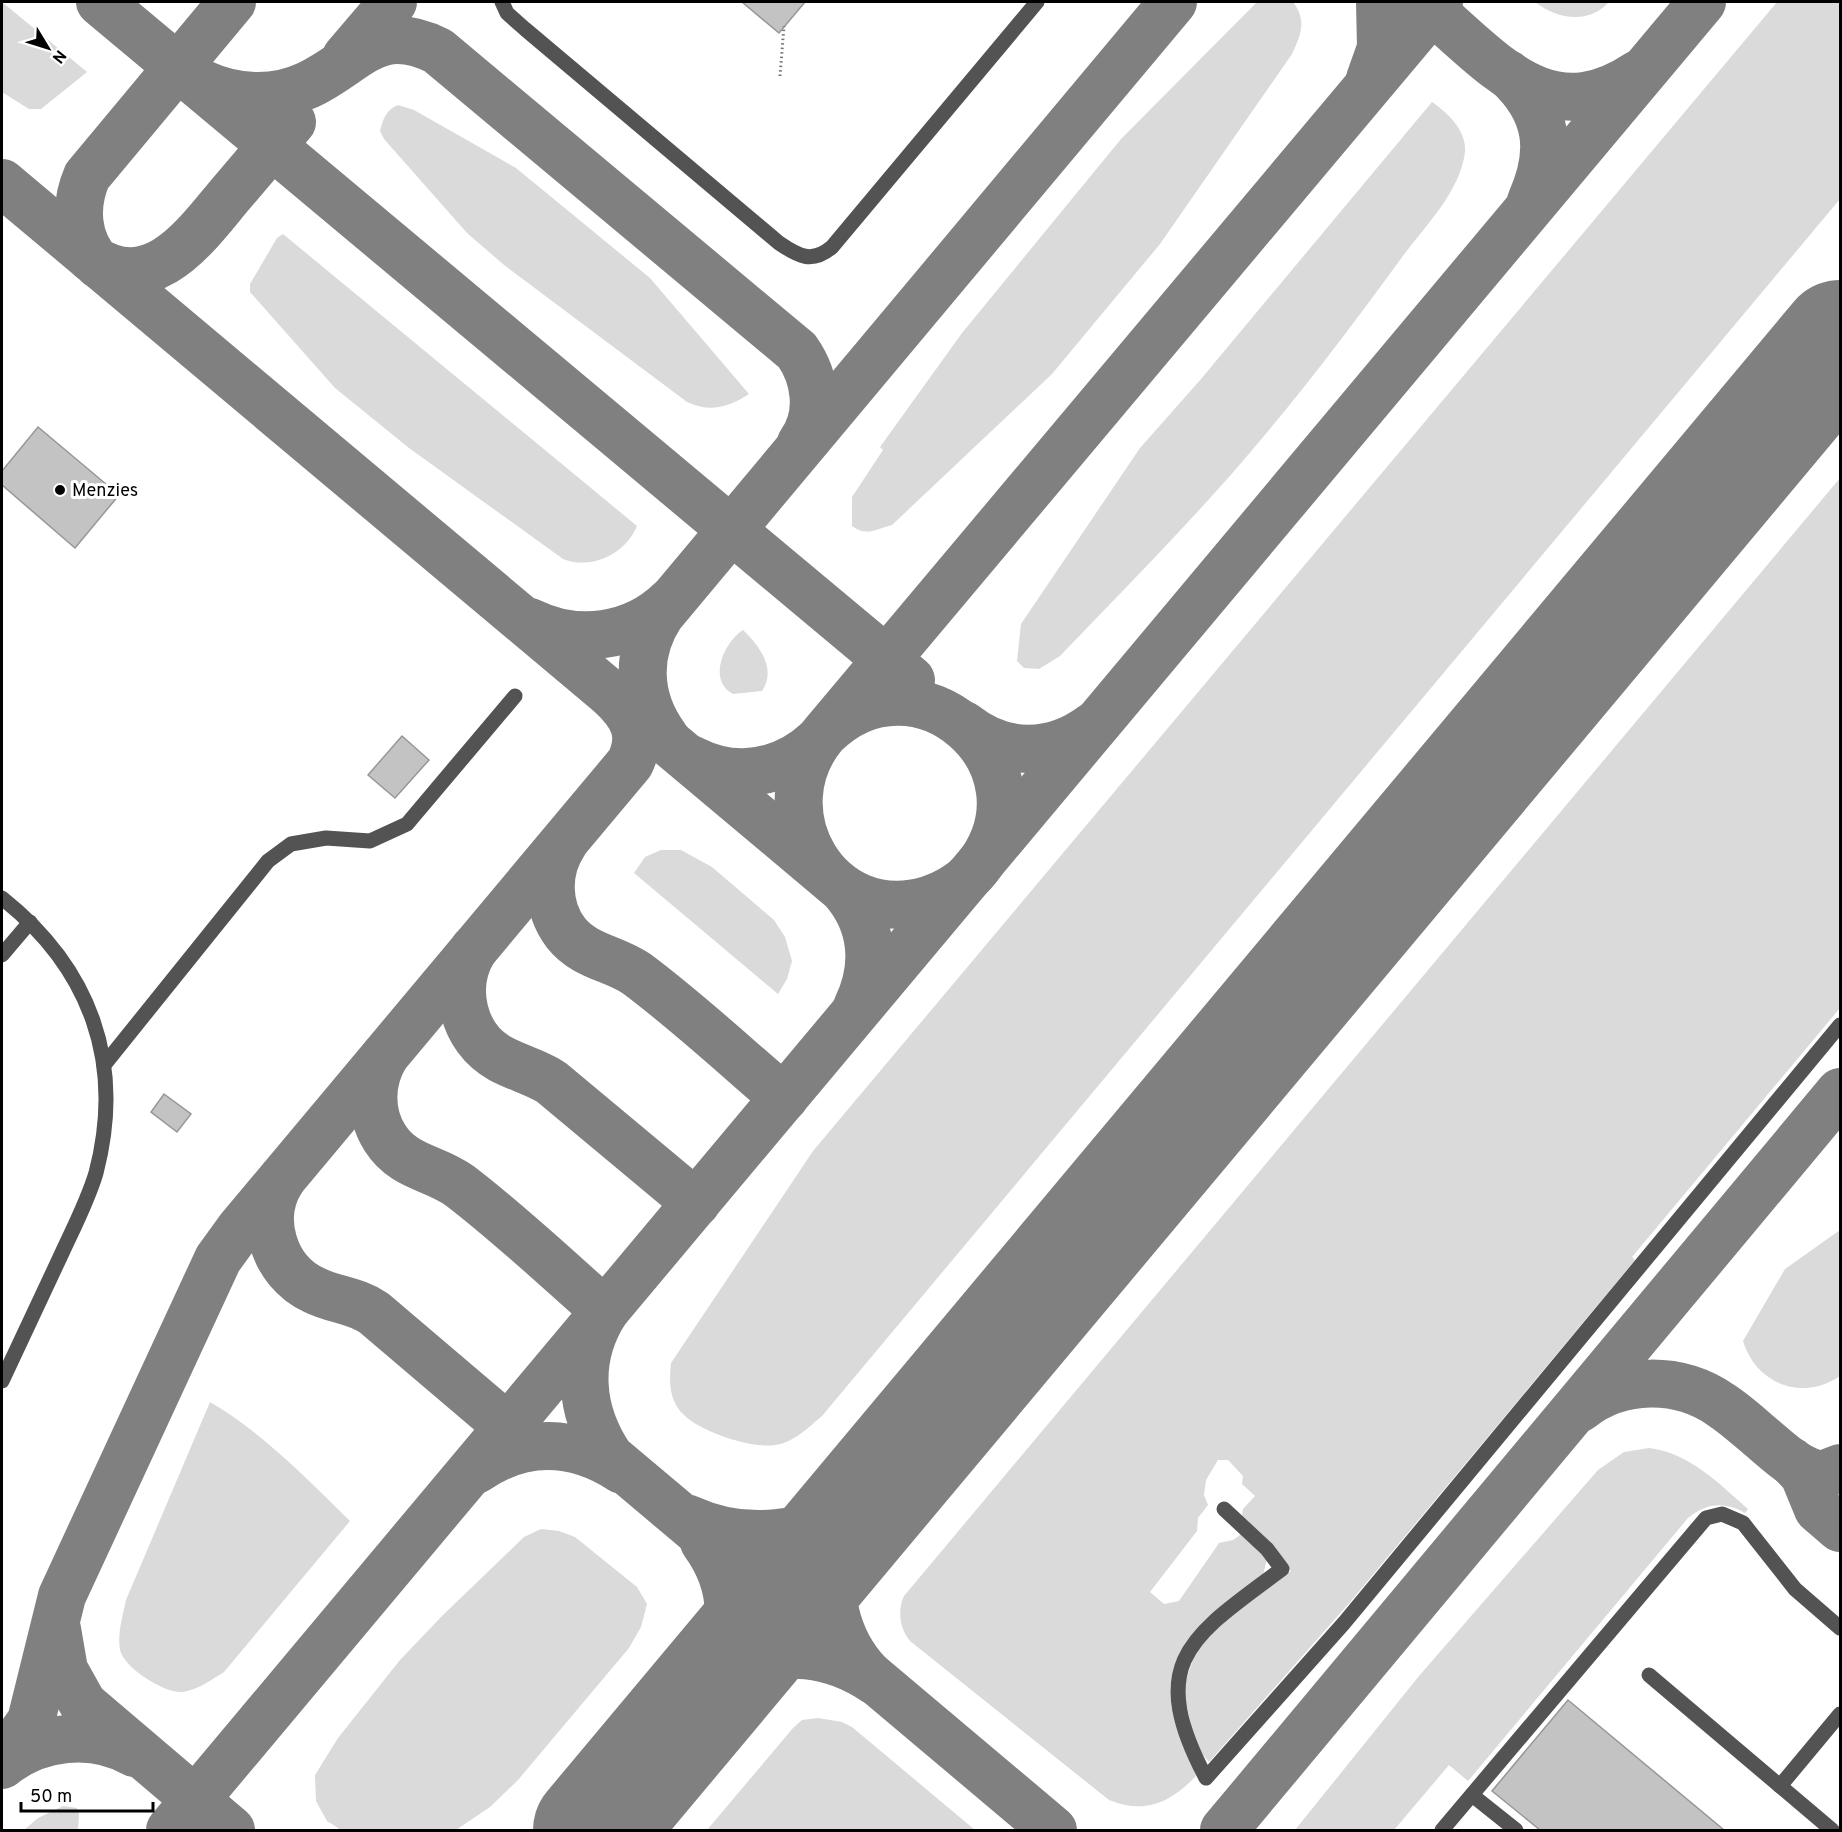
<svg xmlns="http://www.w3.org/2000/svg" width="1842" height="1832" viewBox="0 0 1842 1832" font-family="Overpass,sans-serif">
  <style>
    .grass { fill: #dadada }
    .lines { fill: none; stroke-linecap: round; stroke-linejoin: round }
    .taxiway { stroke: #808080; stroke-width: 48 }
    .runway { stroke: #808080; stroke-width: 120 }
    .building { fill: #c3c3c3; stroke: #979797; stroke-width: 1.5 }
    .path { stroke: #757575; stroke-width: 3; stroke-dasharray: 1.5 3; stroke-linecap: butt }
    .minor { stroke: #535353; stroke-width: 15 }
    .poi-dot { fill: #000; stroke: #fff; stroke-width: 2 }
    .labels { text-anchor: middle; stroke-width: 6; stroke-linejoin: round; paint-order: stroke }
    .poi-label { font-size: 18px; fill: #000; stroke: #fff; text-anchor: start }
  </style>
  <rect width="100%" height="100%" fill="#fff"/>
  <g class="grass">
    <polygon points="2,2 87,72 41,109 29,109 2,92"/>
    <path d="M 1257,2 L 1293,2 C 1307,20 1301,35 1292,54 L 1160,244 L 1052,374 L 892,525 C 876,529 866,537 852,526 L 852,497 L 883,450 L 880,447 L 962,333 L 1121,139 Z"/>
    <path d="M 1535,2 L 1609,2 C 1588,25 1557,19 1535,2 Z"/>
    <path d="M 1777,2 L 1840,2 L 1840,199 L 822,1416 C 809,1427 793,1443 775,1445 C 752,1449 701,1432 684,1415 C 669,1401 669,1382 671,1363 L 813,1151 Z"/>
    <path d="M 1432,102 C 1448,113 1467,131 1465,152 C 1460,193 1423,228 1400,260 C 1356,320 1312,379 1264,436 C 1200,513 1129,584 1060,656 L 1039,669 L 1024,668 L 1017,661 L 1021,624 L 1140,448 L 1201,379 Z"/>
    <path d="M 398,105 L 414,110 L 516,168 L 650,278 L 749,394 C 729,407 710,413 687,402 L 504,265 L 467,233 L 384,139 L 380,131 C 383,119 386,110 398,105 Z"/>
    <path d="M 283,234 L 637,526 C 625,555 590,570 563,559 L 409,448 L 335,388 L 250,292 L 250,284 L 277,238 Z"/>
    <path d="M 1840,478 L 1840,1008 L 1632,1257 L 1635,1260 L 1351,1601 L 1209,1762 L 1196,1747 L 1183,1689 L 1198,1645 L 1246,1602 L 1291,1571 L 1242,1516 L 1243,1509 L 1255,1496 L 1242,1484 L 1243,1476 L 1228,1460 L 1218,1460 L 1206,1480 L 1204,1495 L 1208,1505 L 1198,1518 L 1197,1531 L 1150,1592 L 1164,1604 L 1179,1601 L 1219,1543 L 1233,1540 L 1243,1533 L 1267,1559 L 1262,1579 L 1183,1649 C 1163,1691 1182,1735 1196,1776 C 1171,1802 1145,1815 1109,1800 L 910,1641 C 900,1629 897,1611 904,1596 Z"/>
    <path d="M 743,630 C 759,645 777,669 762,691 L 733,694 C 707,680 724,642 743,630 Z"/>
    <polygon points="661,850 681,850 712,867 774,920 785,937 792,961 787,979 778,994 634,873 645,857"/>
    <path d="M 1840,1230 L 1840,1376 C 1802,1402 1756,1384 1743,1341 L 1785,1269 Z"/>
    <path d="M 210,1402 C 263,1433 306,1478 350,1521 L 224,1672 C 213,1679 197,1690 183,1692 C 165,1694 124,1668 120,1650 C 117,1634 123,1615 126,1600 Z"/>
    <path d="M 1649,1448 C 1690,1453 1718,1483 1748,1509 L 1745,1513 C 1725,1501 1706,1503 1688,1518 L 1468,1781 L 1449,1765 L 1394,1830 L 1295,1830 L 1419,1676 L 1598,1470 L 1624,1452 Z"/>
    <polygon points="541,1529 559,1531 575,1537 637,1587 647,1604 641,1627 629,1648 518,1780 490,1807 456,1830 341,1830 327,1821 316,1801 315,1775 338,1738 400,1660 442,1616 524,1537"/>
    <polygon points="818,1718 842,1722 852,1727 975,1830 707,1830 793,1728 802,1720"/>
    <polygon points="63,1806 77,1808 79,1814 78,1830 24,1830 38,1818"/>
  </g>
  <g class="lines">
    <g class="taxiway">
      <polyline points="100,2 911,680"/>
      <path d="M 1422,2 C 1490,58 1545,136 1638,74"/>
      <polyline points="346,57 393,2"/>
      <path d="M 1508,74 C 1549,112 1553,152 1531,201"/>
      <polyline points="1370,79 1381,48 1380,2"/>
      <path d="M 201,83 C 235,99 274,101 308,85 C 358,62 375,20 438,51 L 797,351 C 816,378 821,415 801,443"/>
      <path d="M 2,183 L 843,889 C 873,923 877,966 857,1007"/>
      <path d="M 91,258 C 152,298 194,238 229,196 C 250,171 271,147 292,122"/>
      <path d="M 99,265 C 76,240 74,206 87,176 L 232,2"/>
      <path d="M 530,622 C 577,645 633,638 671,601"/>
      <path d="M 964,725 C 1004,757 1053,756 1093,726"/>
      <path d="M 824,734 C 917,642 1057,765 977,868 C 965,883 946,894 928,900 C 828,930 759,811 824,734 L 1439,2"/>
      <path d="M 665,737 C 637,699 635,653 661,614 L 1173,2"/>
      <path d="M 693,760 C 736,782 784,773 818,741"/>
      <path d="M 564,843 C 546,870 546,907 566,933 C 585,957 614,958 637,974 C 688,1012 736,1057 784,1098"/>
      <path d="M 474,949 C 451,986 462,1038 501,1059 C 518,1068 535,1072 551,1082 L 696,1203"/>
      <path d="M 385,1056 C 370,1081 369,1113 385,1138 C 404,1168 434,1167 460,1186 C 511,1225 557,1269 605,1311 C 575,1358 579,1411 610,1457 L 1053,1830"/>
      <path d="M 282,1179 C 257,1217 273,1271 314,1290 C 334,1300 355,1300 374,1313 L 508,1427"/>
      <path d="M 1580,1408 C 1621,1376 1679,1376 1721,1405 C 1735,1414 1748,1426 1761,1437 C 1779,1452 1797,1471 1822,1475 L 1840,1468"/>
      <polyline points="1791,1461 1804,1475 1818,1509 1840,1528"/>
      <path d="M 476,1470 C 524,1437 574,1439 622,1470"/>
      <path d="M 689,1519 C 744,1544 811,1538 859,1500 C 878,1484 895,1465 913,1448"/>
      <polyline points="57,1629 64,1670 83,1704 231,1830"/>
      <path d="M 699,1697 C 733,1647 742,1594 704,1542"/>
      <path d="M 692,1712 C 706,1698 720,1681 736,1671 C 781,1644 833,1653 875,1681 C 840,1649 822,1596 839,1550 C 846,1532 860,1515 871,1499"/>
      <path d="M 2,1762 L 31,1721 L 62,1596 L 218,1259 L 239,1230 L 630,763 C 644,734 633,715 612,695"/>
      <path d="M 2,1765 C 38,1736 92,1729 134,1753"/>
      <polyline points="170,1830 1702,2"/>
      <polyline points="1224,1830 1840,1092"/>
    </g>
    <polyline class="runway" points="593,1830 1840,340"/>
  </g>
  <g class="building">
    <polygon points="742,2 805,2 779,33"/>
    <polygon points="38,427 119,495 75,548 2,485 2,471"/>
    <polygon points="402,736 429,760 395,798 368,775"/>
    <polygon points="164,1094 191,1114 177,1132 151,1112"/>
    <polygon points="1568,1700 1724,1830 1540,1830 1492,1791"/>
  </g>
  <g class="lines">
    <polyline class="path" points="780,76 784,26"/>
    <g class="minor">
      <path d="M 502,2 L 507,13 L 525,29 L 779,243 C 798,256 812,264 832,247 L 1037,2"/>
      <path d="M 2,898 C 90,968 125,1062 96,1173 C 88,1200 74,1227 62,1253 C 42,1295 22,1338 2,1381"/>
      <polyline points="2,955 30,922"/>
      <polyline points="104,1065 268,861 291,844 326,838 370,841 407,824 515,696"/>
      <path d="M 1224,1509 L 1267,1549 L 1282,1569 C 1192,1636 1144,1661 1206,1778 L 1344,1623 L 1840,1025"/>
      <polyline points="1649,1675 1832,1830"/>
      <polyline points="1780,1786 1840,1714"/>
      <polyline points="1472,1795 1516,1830"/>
      <polyline points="1442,1830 1706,1518 1722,1514 1743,1523 1795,1589 1840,1628"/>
    </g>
  </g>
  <circle class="poi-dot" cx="60" cy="490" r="6"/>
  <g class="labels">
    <g class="poi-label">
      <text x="72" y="496">Menzies</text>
    </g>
  </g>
  <rect width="1842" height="1832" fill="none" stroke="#000000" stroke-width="6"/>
  <g transform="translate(48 48) rotate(128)" stroke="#ffffff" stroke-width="4.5" paint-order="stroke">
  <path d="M0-4.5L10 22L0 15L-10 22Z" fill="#000000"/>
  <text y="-9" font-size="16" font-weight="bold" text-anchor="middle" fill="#000000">N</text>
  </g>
  <path d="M21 1802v9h132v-9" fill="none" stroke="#000000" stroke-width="3"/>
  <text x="30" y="1802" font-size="18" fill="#000000" stroke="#ffffff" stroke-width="4.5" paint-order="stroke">50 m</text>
</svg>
